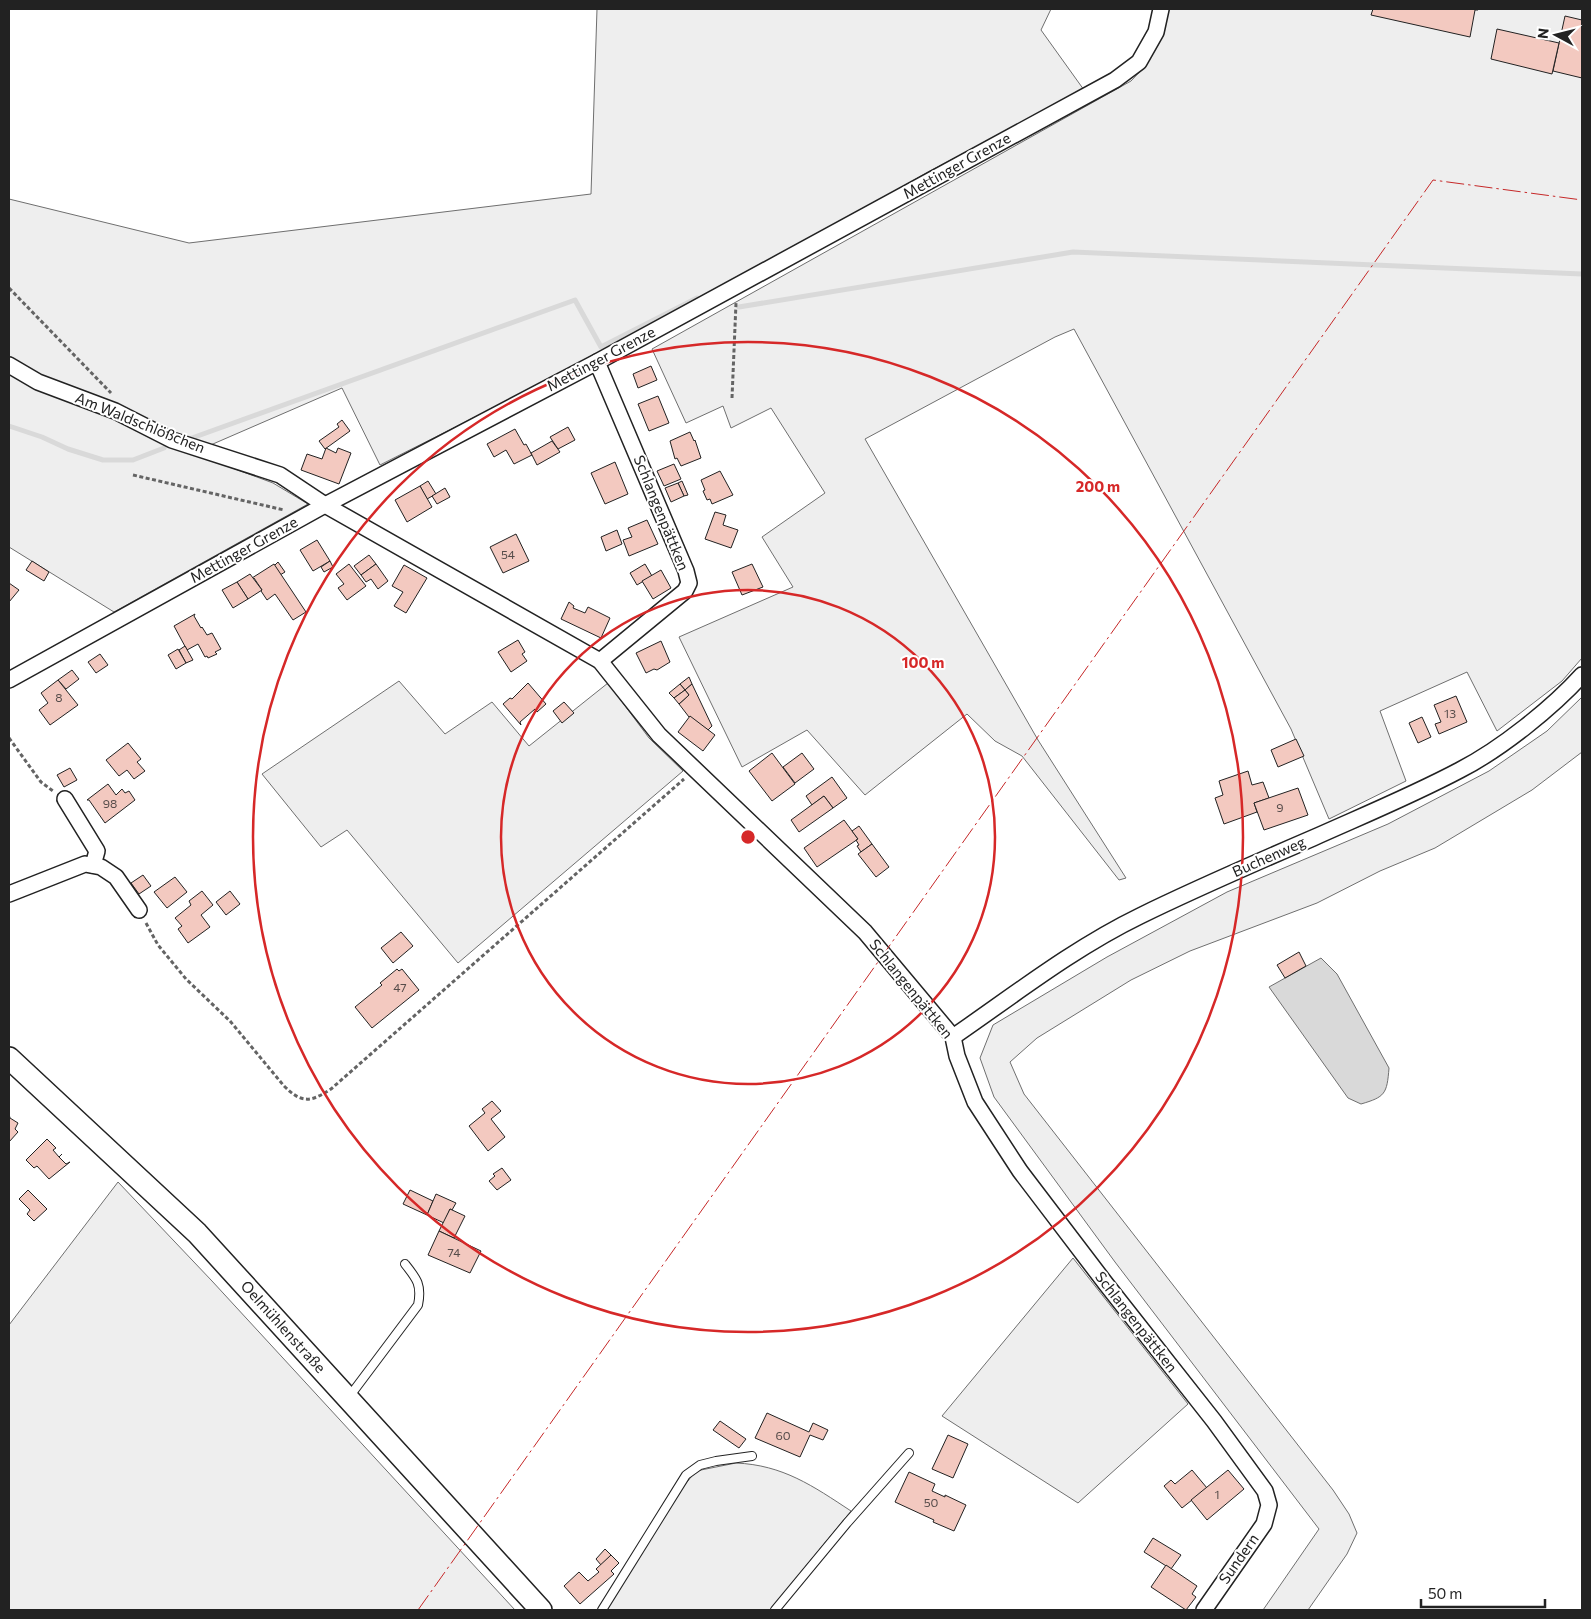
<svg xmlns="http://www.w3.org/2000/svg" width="1591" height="1619" viewBox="0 0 1591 1619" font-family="Commissioner,sans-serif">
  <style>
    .green { fill: #eee; stroke: #6f6f6f }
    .water { fill: #d9d9d9; stroke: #6f6f6f }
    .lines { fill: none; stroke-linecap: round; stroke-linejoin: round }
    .stream { stroke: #d9d9d9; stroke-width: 5 }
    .building { fill: #f3c9c0; stroke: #222 }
    .lane-casing { stroke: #222; stroke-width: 10 }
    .street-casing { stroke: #222; stroke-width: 18 }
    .secondary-casing { stroke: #222; stroke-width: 24 }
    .path { stroke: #646464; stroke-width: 3; stroke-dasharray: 4 2.5; stroke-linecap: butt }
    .lane { stroke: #fff; stroke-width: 8 }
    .street { stroke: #fff; stroke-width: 15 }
    .secondary { stroke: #fff; stroke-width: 21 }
    .power { stroke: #c62828; stroke-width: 1; stroke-dasharray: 18 4 2.5 4; stroke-linecap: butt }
    .ring { fill: none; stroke: #d62828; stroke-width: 2.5 }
    .labels { text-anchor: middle; stroke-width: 4; stroke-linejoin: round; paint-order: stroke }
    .number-label { font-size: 12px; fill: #564c4a }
    .street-label { font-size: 15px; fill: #222; stroke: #fff }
    .centre { fill: #d62828; stroke: #fff; stroke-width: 2.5 }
    .ring-label { font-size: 15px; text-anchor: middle; font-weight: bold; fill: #d62828; stroke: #fff; stroke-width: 4; stroke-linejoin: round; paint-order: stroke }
  </style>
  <rect width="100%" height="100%" fill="#fff"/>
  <g class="green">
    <polygon points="597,9 1051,9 1041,30 1084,90 928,172 687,310 380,465 342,388 206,447 149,421 39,377 9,360 9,199 189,243 591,194"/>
    <polygon points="1169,9 1582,9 1582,658 1562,681 1497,731 1467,672 1380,711 1406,781 1329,819 1291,729 1074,329 1055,337 865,439 1038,740 1126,878 1119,880 1022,756 995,741 967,714 865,795 807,730 742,767 679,637 793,587 762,537 825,493 771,408 731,428 723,406 686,423 652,349 1131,81 1147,64 1163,36"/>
    <polygon points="9,374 29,384 68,399 192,453 273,483 308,504 114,612 9,547"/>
    <polygon points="399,681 445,734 492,702 529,746 608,683 649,738 683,771 458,963 347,830 321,847 262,774"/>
    <polygon points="1582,697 1582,752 1532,790 1435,848 1380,871 1317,903 1190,951 1131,980 1037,1038 1010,1062 1024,1094 1333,1490 1349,1514 1357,1533 1347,1554 1308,1610 1263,1610 1319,1529 1115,1262 994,1097 980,1058 993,1025 1107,957 1227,892 1388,824 1489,771 1547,731"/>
    <polygon points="118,1182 212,1281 515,1610 9,1610 9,1325"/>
    <polygon points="1073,1258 1188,1404 1078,1503 942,1416"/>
    <path d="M 736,1463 C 783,1465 813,1486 851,1511 L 770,1610 L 605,1610 L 678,1493 L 696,1471 Z"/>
  </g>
  <path class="water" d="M 1321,958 L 1337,974 L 1389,1068 C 1387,1094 1385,1097 1361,1104 L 1348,1098 L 1269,987 Z"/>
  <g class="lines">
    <g class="stream">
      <polyline points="739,307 1073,252 1582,274"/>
      <polyline points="9,426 42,437 68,449 103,460 133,460 164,448"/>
      <polyline points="192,438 575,300 601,347 697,298"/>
    </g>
  </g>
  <g class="building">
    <polygon points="1373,9 1478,9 1478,10 1475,10 1470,37 1371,15"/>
    <polygon points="1565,16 1582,20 1582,78 1553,71"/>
    <polygon points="1497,29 1559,43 1552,74 1491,59"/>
    <polygon points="651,366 657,380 638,388 633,374"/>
    <polygon points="658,396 669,423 649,431 638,404"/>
    <polygon points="342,420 350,431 325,449 319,441 339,427 337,424"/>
    <polygon points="568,427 575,440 558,449 550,437"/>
    <polygon points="515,429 524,445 526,444 532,455 514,464 506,450 494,457 487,444"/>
    <polygon points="690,432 694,441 695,440 701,458 681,466 677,458 675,459 670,441"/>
    <polygon points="552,441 560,452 537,465 531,453"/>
    <polygon points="326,448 336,453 338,448 351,453 339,484 301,470 307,454 322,459"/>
    <polygon points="615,462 628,494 605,504 591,473"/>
    <polygon points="674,464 681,479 664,486 657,471"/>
    <polygon points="720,471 733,495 712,504 710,499 707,500 703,491 705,490 701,480"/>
    <polygon points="428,481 436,494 427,499 420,486"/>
    <polygon points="682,481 688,495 684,496 678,483"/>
    <polygon points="678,483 684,496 671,502 665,488"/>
    <polygon points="420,486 432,507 407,522 395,500"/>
    <polygon points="445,488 450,497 437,504 432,496"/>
    <polygon points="715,512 726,515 723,525 738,530 731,548 705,539"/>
    <polygon points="647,520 658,544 629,556 623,540 632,537 628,528"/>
    <polygon points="617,530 622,544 606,551 601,537"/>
    <polygon points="516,534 529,561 503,573 490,547"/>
    <polygon points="317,540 330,561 313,571 300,550"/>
    <polygon points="369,555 376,564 361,575 354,566"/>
    <polygon points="32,561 49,572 44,581 26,570"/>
    <polygon points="330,561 333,567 324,572 321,567"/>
    <polygon points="278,562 285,572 280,575 274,566"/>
    <polygon points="274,564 306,612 293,620 275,594 267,600 261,591 262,590 254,578 253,579 252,578"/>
    <polygon points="349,564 366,586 347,600 338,588 344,584 336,574"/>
    <polygon points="376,564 388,581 378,589 371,579 366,582 361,575"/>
    <polygon points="645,564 652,576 637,585 630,573"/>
    <polygon points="752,564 763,587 742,595 732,572"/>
    <polygon points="404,565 427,578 406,613 394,606 403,592 392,586"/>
    <polygon points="661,570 671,588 653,599 642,581"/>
    <polygon points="250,574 262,590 248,599 237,582"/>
    <polygon points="237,582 248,599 233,608 222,590"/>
    <polygon points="9,583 19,590 9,602"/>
    <polygon points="569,602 574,606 573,608 585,613 588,607 610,618 601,638 561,619"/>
    <polygon points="195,614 194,616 201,628 202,627 207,635 212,633 221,649 215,652 217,654 208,658 207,656 205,657 198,644 187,650 174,626"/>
    <polygon points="518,640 525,652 522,654 527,661 511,672 498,652"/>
    <polygon points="661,641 670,662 657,670 654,669 646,673 636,653"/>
    <polygon points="185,646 193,660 186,663 179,650"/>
    <polygon points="178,649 186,663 176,669 168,655"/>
    <polygon points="100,654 108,665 96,673 88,662"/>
    <polygon points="72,670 79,679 66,689 58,680"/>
    <polygon points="689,677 692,684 685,690 680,684"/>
    <polygon points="58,680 78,705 50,725 39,710 48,703 41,693"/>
    <polygon points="528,683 546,704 537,712 535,709 520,722 521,725 503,704 510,698 512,699"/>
    <polygon points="680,684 685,690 674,698 669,693"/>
    <polygon points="692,684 712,726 708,730 689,717 679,704 689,695 685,690"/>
    <polygon points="685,690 689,695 679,704 674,698"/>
    <polygon points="1456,696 1467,722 1439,734 1435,724 1441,722 1434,705"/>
    <polygon points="564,702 574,713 562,723 553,711"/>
    <polygon points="690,716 715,735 703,751 678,732"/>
    <polygon points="1422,717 1431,737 1418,743 1409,723"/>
    <polygon points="1296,739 1304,756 1278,767 1271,750"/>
    <polygon points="128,743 141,759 137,762 145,771 134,779 127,770 119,776 106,760"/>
    <polygon points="772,753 795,784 772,801 749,771"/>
    <polygon points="802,753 814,769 795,783 783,767"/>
    <polygon points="70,768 77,780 64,787 57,775"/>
    <polygon points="1248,771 1252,785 1263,782 1269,798 1254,803 1257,812 1224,824 1215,798 1223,795 1219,781"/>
    <polygon points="832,777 847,798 833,808 824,796 812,805 806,796"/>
    <polygon points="108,784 116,795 122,789 125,793 129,791 135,800 105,823 89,800 87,800"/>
    <polygon points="1298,788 1308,815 1264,830 1254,803"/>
    <polygon points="824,796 833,808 799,832 791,820"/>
    <polygon points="844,820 858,839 817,867 804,848"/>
    <polygon points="859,826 872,844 861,852 857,846 859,845 856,840 858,839 852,831"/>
    <polygon points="872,844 889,867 876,877 858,854"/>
    <polygon points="143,875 151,886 139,894 131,883"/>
    <polygon points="175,877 187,892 167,908 154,892"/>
    <polygon points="202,891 213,905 201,915 210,927 188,943 178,929 182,926 175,918 191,905 189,901"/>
    <polygon points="230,891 240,904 226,915 216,902"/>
    <polygon points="401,932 413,946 393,963 381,948"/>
    <polygon points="1299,952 1306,966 1285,978 1277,965"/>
    <polygon points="397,969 399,971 402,969 419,990 372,1028 355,1007 382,985 380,983"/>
    <polygon points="492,1101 501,1111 491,1119 505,1137 488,1151 469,1126 485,1113 482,1109"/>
    <polygon points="9,1114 10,1118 18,1123 15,1129 18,1132 9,1142"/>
    <polygon points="47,1139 56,1148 53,1150 59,1157 62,1154 59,1157 66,1164 70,1162 49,1179 37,1166 34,1168 26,1160"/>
    <polygon points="502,1168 511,1180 497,1190 489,1181 495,1176 493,1174"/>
    <polygon points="28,1190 47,1209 34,1221 27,1214 30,1210 19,1199"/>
    <polygon points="410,1190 433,1201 427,1215 403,1204"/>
    <polygon points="436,1194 456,1203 452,1210 450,1209 444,1223 427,1215"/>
    <polygon points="450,1209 465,1216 454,1238 439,1231"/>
    <polygon points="439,1231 481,1251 470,1273 428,1255"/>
    <polygon points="767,1413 809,1432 813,1423 828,1430 823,1440 810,1435 800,1457 755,1438"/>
    <polygon points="720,1421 746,1439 739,1448 713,1430"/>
    <polygon points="948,1435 968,1444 953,1478 932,1469"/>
    <polygon points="1192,1470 1207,1488 1182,1508 1164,1486 1171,1480 1175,1484"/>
    <polygon points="1228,1470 1244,1489 1207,1520 1191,1500"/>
    <polygon points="909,1472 935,1484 932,1491 945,1497 945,1495 966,1505 954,1531 933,1522 934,1520 895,1502"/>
    <polygon points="1153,1538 1181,1555 1171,1569 1144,1552"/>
    <polygon points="605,1549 611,1555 601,1565 596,1559"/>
    <polygon points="611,1555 619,1563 611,1571 614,1574 580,1604 564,1586 579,1572 588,1581 599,1572 596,1569"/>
    <polygon points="1166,1565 1197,1586 1192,1594 1196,1597 1186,1610 1151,1587"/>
  </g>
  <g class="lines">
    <g class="lane-casing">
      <g id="lane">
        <path d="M 349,1397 L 418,1305 C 422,1285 417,1279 405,1264"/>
        <polyline points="602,1610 686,1475 700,1465 716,1461 752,1456"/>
        <polyline points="775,1610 847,1523 909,1453"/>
      </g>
    </g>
    <g class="street-casing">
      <g id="street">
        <polyline points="597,362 686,571 689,583 685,591 600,661"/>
        <polyline points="9,365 38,382 115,411 172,440 280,475 325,505 600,661 659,735 865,932 953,1037 957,1056 975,1102 1020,1171 1106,1284 1214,1421 1265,1491 1269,1505 1264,1524 1204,1610"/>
        <polyline points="9,680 325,505 597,362 1115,80 1139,62 1156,32 1161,9"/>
        <polyline points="65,799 97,851 93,865"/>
        <polyline points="9,894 85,864 101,867 116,877 139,910"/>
        <path d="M 953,1037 C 1014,995 1074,948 1140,916 C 1197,888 1255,863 1313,838 C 1362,816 1413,795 1460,770 C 1501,749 1552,708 1582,675"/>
      </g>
    </g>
    <g class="secondary-casing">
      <polyline id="secondary" points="9,1058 197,1233 541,1610"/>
    </g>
    <g class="path">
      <polyline points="9,288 111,393"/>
      <polyline points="732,398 736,303"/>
      <polyline points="133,475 284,510"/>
      <polyline points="9,738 41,782 53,791"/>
      <path d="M 146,923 L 158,945 L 186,979 L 230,1021 L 284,1086 C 302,1104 311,1102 331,1089 L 684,779"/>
    </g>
    <use href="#lane" class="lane"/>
    <use href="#street" class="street"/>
    <use href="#secondary" class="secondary"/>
    <polyline class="power" points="418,1610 1433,180 1582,200"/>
  </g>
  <g class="ring">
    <circle cx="748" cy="837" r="247"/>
    <circle cx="748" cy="837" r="495"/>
  </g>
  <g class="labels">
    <g class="number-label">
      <text x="508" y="559">54</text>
      <text x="59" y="702">8</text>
      <text x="1450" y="718">13</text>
      <text x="110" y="808">98</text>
      <text x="1280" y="812">9</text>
      <text x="400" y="992">47</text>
      <text x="454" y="1257">74</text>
      <text x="783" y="1440">60</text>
      <text x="1217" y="1499">1</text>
      <text x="931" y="1507">50</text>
    </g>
    <g class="street-label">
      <text transform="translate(957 166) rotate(-29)" y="5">Mettinger Grenze</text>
      <text transform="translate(601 359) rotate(-28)" y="5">Mettinger Grenze</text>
      <text transform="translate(140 423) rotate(22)" y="5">Am Waldschlößchen</text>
      <text transform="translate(661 513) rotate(68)" y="5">Schlangenpättken</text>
      <text transform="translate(244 550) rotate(-29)" y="5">Mettinger Grenze</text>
      <text transform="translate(1269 857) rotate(-24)" y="5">Buchenweg</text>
      <text transform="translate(911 989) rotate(51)" y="5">Schlangenpättken</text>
      <text transform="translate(1136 1322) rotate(52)" y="5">Schlangenpättken</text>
      <text transform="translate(283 1327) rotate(48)" y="5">Oelmühlenstraße</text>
      <text transform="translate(1239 1559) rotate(-55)" y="5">Sundern</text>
    </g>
  </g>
  <circle cx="748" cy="837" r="8" class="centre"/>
  <g class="ring-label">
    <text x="1098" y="492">200 m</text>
    <text x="923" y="668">100 m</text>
  </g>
  <rect width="1591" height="1619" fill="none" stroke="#222222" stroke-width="20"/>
  <g transform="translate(1556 35) rotate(277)" stroke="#ffffff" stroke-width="4" paint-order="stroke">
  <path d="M0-4L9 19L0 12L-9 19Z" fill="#222222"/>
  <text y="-8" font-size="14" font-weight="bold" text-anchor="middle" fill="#222222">N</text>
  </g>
  <path d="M1421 1599v8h124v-8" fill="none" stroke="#222222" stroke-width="2.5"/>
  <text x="1428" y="1599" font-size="15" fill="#222222" stroke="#ffffff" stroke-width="4" paint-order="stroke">50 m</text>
</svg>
